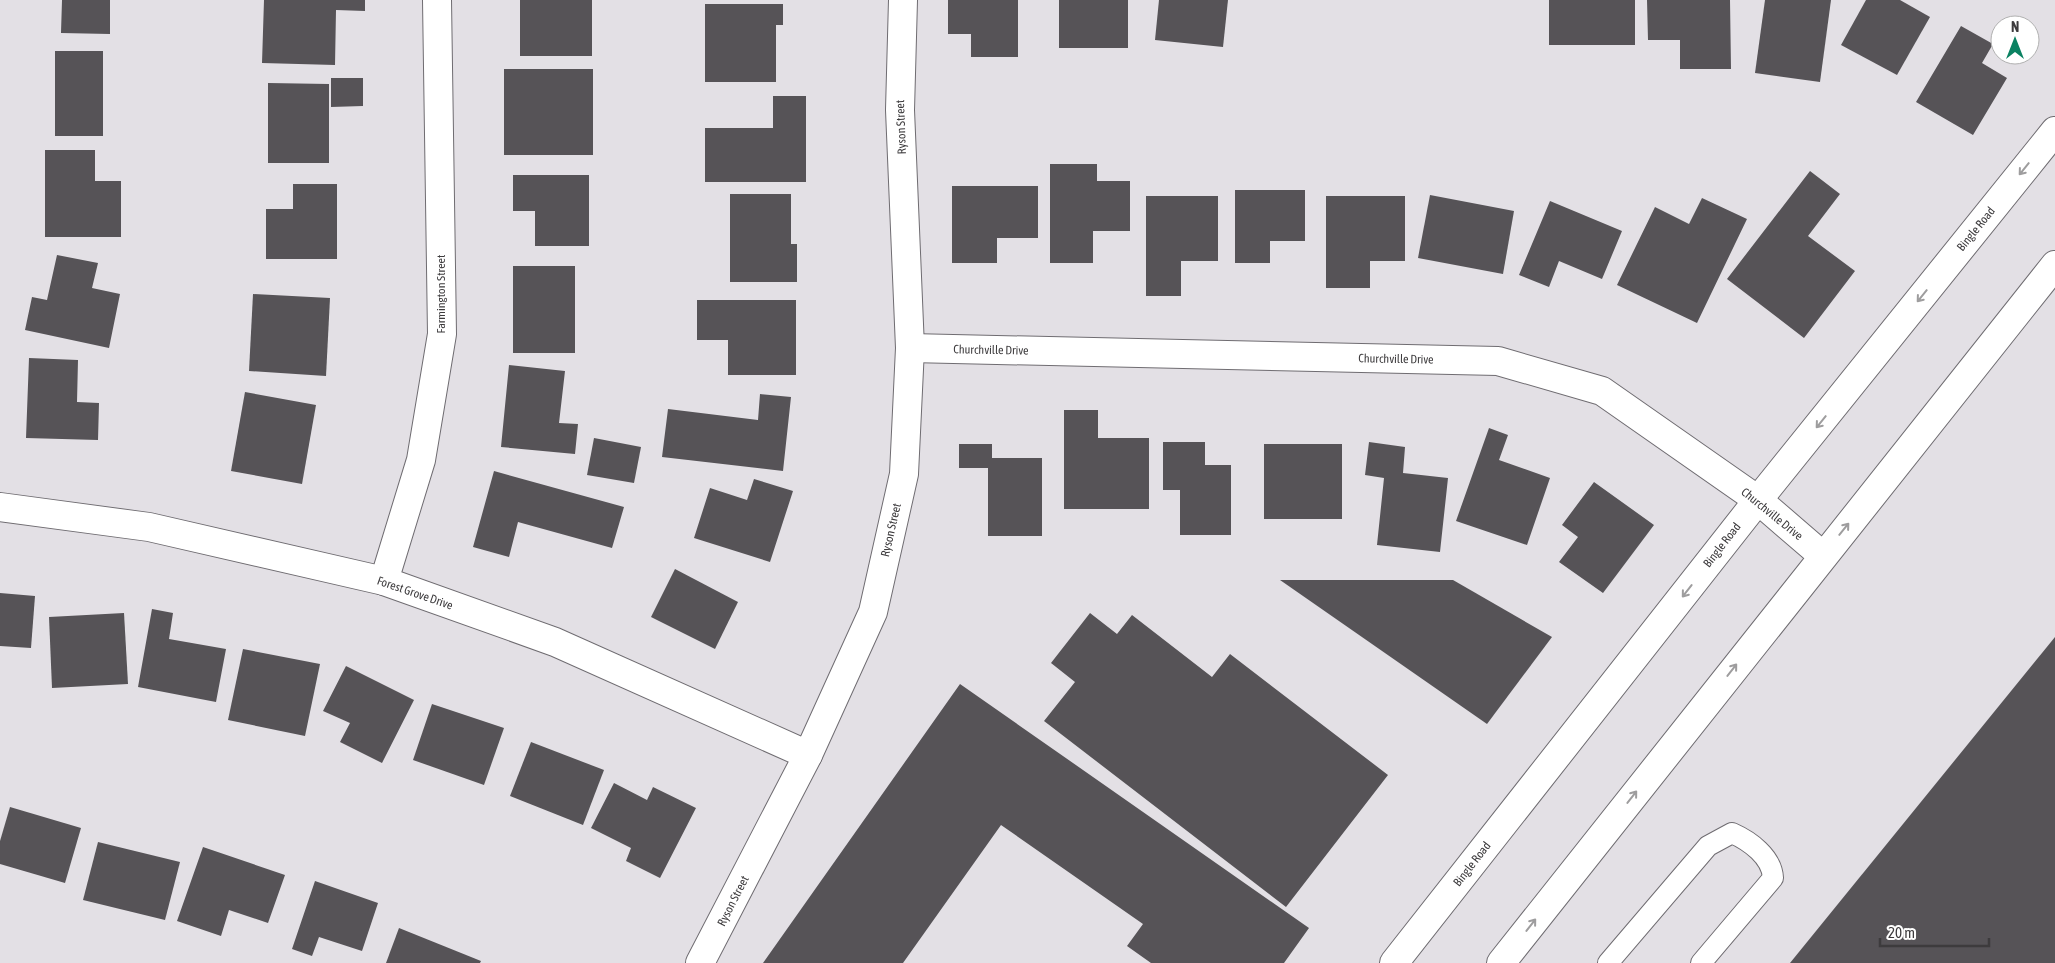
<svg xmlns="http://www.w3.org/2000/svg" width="2055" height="963" viewBox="0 0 2055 963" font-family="'Asap Condensed',sans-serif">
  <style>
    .building { fill: #565357 }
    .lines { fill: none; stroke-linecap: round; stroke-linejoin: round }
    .service-casing { stroke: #6f6c71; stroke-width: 22 }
    .minor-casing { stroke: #6f6c71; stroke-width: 30 }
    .primary-casing { stroke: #6f6c71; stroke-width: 30 }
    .service { stroke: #fff; stroke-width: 20 }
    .minor { stroke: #fff; stroke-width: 28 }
    .primary { stroke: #fff; stroke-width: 28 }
    .oneway { stroke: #9e9d9e }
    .labels { text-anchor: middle; stroke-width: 5; stroke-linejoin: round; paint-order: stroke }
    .street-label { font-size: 12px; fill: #3d3b3d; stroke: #fff }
  </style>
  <rect width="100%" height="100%" fill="#e3e0e5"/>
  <g class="building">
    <polygon points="62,0 110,0 110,34 61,33"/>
    <polygon points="264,0 365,0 365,11 336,10 335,65 262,63"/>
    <rect x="520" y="0" width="72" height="56"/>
    <polygon points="948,0 1018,0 1018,57 971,57 971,34 948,34"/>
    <rect x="1059" y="0" width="69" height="48"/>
    <polygon points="1159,0 1228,0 1223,47 1155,40"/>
    <rect x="1549" y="0" width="86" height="45"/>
    <polygon points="1647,0 1730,0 1731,69 1680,69 1680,40 1648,40"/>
    <polygon points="1765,0 1831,0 1820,82 1755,73"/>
    <polygon points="1866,0 1900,0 1930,17 1897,75 1841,45"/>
    <polygon points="705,4 783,4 783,25 776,25 776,82 705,82"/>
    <polygon points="1961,26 1993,44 1982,63 2007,78 1973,135 1916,102"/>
    <rect x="55" y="51" width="48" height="85"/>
    <rect x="504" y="69" width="89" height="86"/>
    <polygon points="331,78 363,78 363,106 331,107"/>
    <polygon points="268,83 329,84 329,163 268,163"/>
    <polygon points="773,96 806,96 806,182 705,182 705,128 773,128"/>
    <polygon points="45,150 95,150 95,181 121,181 121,237 45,237"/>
    <polygon points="1050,164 1097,164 1097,181 1130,181 1130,231 1093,231 1093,263 1050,263"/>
    <polygon points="1810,171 1840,194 1808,236 1855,271 1804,338 1727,279"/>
    <polygon points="513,175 589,175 589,246 535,246 535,211 513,211"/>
    <polygon points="293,184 337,184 337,259 266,259 266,209 293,209"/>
    <polygon points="952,186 1038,186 1038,238 997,238 997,263 952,263"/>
    <polygon points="1235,190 1305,190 1305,241 1270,241 1270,263 1235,263"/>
    <polygon points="730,194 791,194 791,244 797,244 797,282 730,282"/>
    <polygon points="1430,195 1514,211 1503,274 1418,258"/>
    <polygon points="1146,196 1218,196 1218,261 1181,261 1181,296 1146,296"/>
    <polygon points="1326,196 1405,196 1405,261 1370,261 1370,288 1326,288"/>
    <polygon points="1702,198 1747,219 1697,323 1617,285 1655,207 1689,224"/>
    <polygon points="1550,201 1622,231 1602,279 1559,261 1549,287 1519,275"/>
    <polygon points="57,255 98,263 92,288 120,294 109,348 25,330 32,297 47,300"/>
    <rect x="513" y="266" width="62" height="87"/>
    <polygon points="253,294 330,298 326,376 249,371"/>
    <polygon points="697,300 796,300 796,375 728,375 728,340 697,340"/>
    <polygon points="29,358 78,360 77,402 99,403 98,440 26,438"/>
    <polygon points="509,365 565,371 559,423 578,424 575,454 501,447"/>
    <polygon points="245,392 316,405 302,484 231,471"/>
    <polygon points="760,394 791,397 783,471 662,457 668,409 758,420"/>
    <polygon points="1064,410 1098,410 1098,438 1149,438 1149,509 1064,509"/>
    <polygon points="1489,428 1508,435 1499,460 1550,478 1527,545 1456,521"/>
    <polygon points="594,438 641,447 634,483 587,475"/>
    <polygon points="1163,442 1205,442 1205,465 1231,465 1231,535 1180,535 1180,490 1163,490"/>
    <polygon points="1369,442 1405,447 1403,473 1448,478 1440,552 1377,545 1384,478 1365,475"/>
    <polygon points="959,444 992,444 992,458 1042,458 1042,536 988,536 988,468 959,468"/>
    <rect x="1264" y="444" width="78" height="75"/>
    <polygon points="494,471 624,507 612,548 518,522 509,557 473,547"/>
    <polygon points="754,479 793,491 770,562 694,538 710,488 747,500"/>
    <polygon points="1594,482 1654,525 1603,593 1559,562 1578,537 1562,525"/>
    <polygon points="675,569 738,602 715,649 651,617"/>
    <polygon points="1280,580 1453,580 1552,637 1487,724"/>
    <polygon points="0,593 35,596 31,648 0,646"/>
    <polygon points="152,609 173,613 169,639 226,649 216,702 138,687"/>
    <polygon points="124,613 128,684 52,688 49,617"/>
    <polygon points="1090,613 1117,634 1132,615 1212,677 1230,654 1388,775 1286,907 1044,721 1075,682 1051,663"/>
    <polygon points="2055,637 2055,963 1790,963"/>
    <polygon points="243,649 320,664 305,736 228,720"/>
    <polygon points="346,666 414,700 382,763 340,742 350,723 323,711"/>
    <polygon points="960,684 1309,928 1284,963 1151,963 1127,946 1143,924 1001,825 903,963 763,963"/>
    <polygon points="432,704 504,728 484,785 413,760"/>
    <polygon points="531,742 604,770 583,825 510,796"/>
    <polygon points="614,783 647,800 653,787 696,808 660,878 626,861 631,848 591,828"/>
    <polygon points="10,807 81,828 65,883 0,864 0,841"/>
    <polygon points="98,842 180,862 165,920 83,900"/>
    <polygon points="203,847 285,875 268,923 229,910 221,936 177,921"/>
    <polygon points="315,881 378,903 362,951 319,937 312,956 292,949"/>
    <polygon points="399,928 481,961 480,963 386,963"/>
  </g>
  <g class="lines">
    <g class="service-casing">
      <path id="service" d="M 1608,963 L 1708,846 L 1732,833 C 1750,841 1772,857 1773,878 L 1701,963"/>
    </g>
    <g class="minor-casing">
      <g id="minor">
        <polyline points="910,348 1498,361 1602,391 1758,500 1823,556"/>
        <polyline points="0,507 149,527 384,581 555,642 808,755"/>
        <polyline points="384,581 421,460 442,334 437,0"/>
        <polyline points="700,963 808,755 873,612 904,474 910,348 900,110 903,0"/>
      </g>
    </g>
    <g class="primary-casing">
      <g id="primary">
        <polyline points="1394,963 1758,500 2055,131"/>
        <polyline points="1501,963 2055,265"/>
      </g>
    </g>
    <use href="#service" class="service"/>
    <use href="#minor" class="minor"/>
    <use href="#primary" class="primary"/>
  </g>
  <defs><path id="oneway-shaft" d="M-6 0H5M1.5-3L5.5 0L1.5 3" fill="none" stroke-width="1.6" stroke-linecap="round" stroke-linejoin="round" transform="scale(1.25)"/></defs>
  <g class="oneway">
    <use href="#oneway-shaft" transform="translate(2024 169) rotate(129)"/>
    <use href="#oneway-shaft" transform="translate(1922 296) rotate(129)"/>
    <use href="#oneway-shaft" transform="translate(1821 422) rotate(129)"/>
    <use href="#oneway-shaft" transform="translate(1844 529) rotate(-51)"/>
    <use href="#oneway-shaft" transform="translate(1687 591) rotate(128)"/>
    <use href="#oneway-shaft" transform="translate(1732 670) rotate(-52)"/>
    <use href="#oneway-shaft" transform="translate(1632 797) rotate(-52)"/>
    <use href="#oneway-shaft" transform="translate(1531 925) rotate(-52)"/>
  </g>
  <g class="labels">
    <g class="street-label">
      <text transform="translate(901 127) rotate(-92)" y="4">Ryson Street</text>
      <text transform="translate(1976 229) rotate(-51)" y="4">Bingle Road</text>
      <text transform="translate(441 294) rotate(-90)" y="4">Farmington Street</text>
      <text transform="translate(991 350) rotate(1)" y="4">Churchville Drive</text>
      <text transform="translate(1396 359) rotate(1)" y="4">Churchville Drive</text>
      <text transform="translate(1772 514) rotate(39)" y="4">Churchville Drive</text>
      <text transform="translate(891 530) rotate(-77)" y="4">Ryson Street</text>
      <text transform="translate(1722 545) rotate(-52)" y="4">Bingle Road</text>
      <text transform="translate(415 593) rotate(19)" y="4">Forest Grove Drive</text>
      <text transform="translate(1472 864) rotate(-52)" y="4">Bingle Road</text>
      <text transform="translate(733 901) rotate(-63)" y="4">Ryson Street</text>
    </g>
  </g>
  <g transform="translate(2015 40)"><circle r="24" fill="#ffffff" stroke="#b1b1b1"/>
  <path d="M0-4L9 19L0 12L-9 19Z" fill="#0b8262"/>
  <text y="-8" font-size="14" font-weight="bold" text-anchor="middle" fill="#3d3b3d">N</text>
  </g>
  <path d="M1880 938v8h109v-8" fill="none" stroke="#3d3b3d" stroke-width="2.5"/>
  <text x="1888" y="938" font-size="15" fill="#3d3b3d" stroke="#ffffff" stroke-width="4" paint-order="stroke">20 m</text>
</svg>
